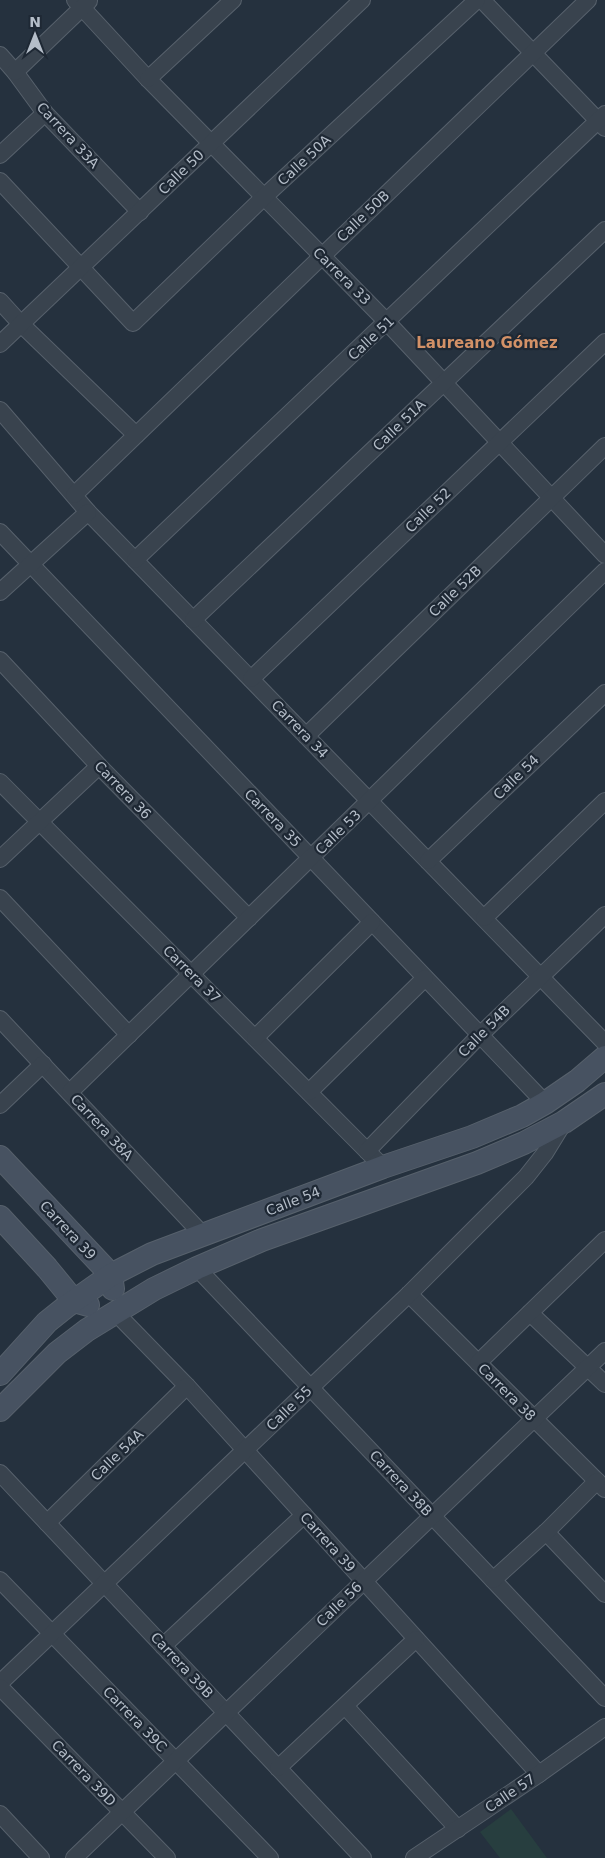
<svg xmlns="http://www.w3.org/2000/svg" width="605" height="1858" viewBox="0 0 605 1858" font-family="'DejaVu Sans',sans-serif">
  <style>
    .green { fill: #273e3f }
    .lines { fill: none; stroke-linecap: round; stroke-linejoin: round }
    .street-casing { stroke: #57616c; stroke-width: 18 }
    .secondary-casing { stroke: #57616c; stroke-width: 24 }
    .street { stroke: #39434e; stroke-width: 16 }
    .secondary { stroke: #475261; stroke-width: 22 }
    .labels { text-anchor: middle; stroke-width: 4.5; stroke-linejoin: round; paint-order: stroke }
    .street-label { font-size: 14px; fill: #b5bec9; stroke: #1e2834 }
    .neighbourhood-label { font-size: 15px; font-weight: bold; fill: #d39167; stroke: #1e2834 }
  </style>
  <rect width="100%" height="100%" fill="#25313e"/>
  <polygon class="green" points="511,1809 547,1858 500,1858 480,1832"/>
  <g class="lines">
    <g class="street-casing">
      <g id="street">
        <polyline points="75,0 148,79 387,322 605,555"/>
        <polyline points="482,0 605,128"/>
        <polyline points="0,55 15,72 45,113 140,212"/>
        <polyline points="15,72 89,1"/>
        <polyline points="148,79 233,0"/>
        <polyline points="0,155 45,113"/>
        <polyline points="0,181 133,323 265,196 477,0"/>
        <polyline points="0,301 20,323 136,435"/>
        <polyline points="0,344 362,0"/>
        <polyline points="0,410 88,512 605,1043"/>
        <polyline points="74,495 588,0"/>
        <polyline points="0,532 545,1103"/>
        <polyline points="135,560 605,114"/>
        <polyline points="0,592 88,512"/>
        <polyline points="193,620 605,230"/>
        <polyline points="0,660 99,766 249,918"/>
        <polyline points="251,679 605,342"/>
        <polyline points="306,736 605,446"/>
        <polyline points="0,782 383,1167"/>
        <polyline points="0,859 99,766"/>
        <polyline points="428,861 605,693"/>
        <polyline points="0,898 129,1035"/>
        <polyline points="484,918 605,801"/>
        <polyline points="0,1019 203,1235"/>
        <polyline points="255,1038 372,922"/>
        <polyline points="70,1092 605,571"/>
        <polyline points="309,1092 425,978"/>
        <polyline points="0,1105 43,1064"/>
        <polyline points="367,1151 480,1035 605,915"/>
        <polyline points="197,1268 605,1698"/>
        <polyline points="409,1294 605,1489"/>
        <polyline points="115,1312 187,1386 539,1774"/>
        <polyline points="530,1313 605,1384"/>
        <polyline points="478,1363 605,1240"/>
        <polyline points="0,1473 363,1858"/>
        <polyline points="47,1523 187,1386"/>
        <polyline points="546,1532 605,1594"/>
        <polyline points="0,1580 270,1858"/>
        <polyline points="493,1580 546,1532 597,1481"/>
        <polyline points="163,1646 304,1515"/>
        <polyline points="0,1683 409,1294 526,1177 545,1153 564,1122"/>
        <polyline points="0,1687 167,1858"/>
        <polyline points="345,1706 458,1829"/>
        <polyline points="278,1768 416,1639"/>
        <polyline points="0,1814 41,1858"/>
        <polyline points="74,1858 605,1351"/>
        <polyline points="414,1858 539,1774 605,1727"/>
      </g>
    </g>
    <g class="secondary-casing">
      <g id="secondary">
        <polyline points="0,1157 111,1275 113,1289"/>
        <polyline points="0,1217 47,1268 74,1301 88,1305"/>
        <polyline points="0,1374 47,1322 67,1306 111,1275 152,1254 383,1167 472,1137 522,1116 545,1103 577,1081 605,1057"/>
        <polyline points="0,1410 57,1353 87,1330 154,1289 197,1268 262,1240 477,1163 524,1143 564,1122 605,1094"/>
      </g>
    </g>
    <use href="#street" class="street"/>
    <use href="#secondary" class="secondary"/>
  </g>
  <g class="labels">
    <g class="street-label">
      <text transform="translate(68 135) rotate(47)" y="5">Carrera 33A</text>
      <text transform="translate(304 160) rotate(-43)" y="5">Calle 50A</text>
      <text transform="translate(181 172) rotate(-44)" y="5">Calle 50</text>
      <text transform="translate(363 216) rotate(-44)" y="5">Calle 50B</text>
      <text transform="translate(342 276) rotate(45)" y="5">Carrera 33</text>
      <text transform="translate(371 338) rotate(-43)" y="5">Calle 51</text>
      <text transform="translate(399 425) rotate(-44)" y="5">Calle 51A</text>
      <text transform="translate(428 510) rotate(-44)" y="5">Calle 52</text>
      <text transform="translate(455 591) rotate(-44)" y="5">Calle 52B</text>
      <text transform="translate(300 729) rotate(46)" y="5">Carrera 34</text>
      <text transform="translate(516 777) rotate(-44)" y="5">Calle 54</text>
      <text transform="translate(123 790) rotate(46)" y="5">Carrera 36</text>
      <text transform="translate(273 818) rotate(46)" y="5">Carrera 35</text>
      <text transform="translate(338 832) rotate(-44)" y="5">Calle 53</text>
      <text transform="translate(192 974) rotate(45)" y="5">Carrera 37</text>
      <text transform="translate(484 1031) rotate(-45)" y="5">Calle 54B</text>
      <text transform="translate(102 1127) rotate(47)" y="5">Carrera 38A</text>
      <text transform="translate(293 1201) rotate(-21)" y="5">Calle 54</text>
      <text transform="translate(68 1230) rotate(47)" y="5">Carrera 39</text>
      <text transform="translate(507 1392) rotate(45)" y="5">Carrera 38</text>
      <text transform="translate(289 1408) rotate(-44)" y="5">Calle 55</text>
      <text transform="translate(117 1455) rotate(-44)" y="5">Calle 54A</text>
      <text transform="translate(401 1483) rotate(47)" y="5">Carrera 38B</text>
      <text transform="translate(328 1542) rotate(48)" y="5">Carrera 39</text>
      <text transform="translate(339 1604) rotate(-44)" y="5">Calle 56</text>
      <text transform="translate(182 1665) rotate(47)" y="5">Carrera 39B</text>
      <text transform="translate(135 1719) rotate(46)" y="5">Carrera 39C</text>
      <text transform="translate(84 1773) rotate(46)" y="5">Carrera 39D</text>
      <text transform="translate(510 1793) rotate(-34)" y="5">Calle 57</text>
    </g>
    <g class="neighbourhood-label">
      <text x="487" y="348">Laureano Gómez</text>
    </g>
  </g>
  <g transform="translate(35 35)" stroke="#1e2834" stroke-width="4" paint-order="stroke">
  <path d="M0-4L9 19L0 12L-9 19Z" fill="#b5bec9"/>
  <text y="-8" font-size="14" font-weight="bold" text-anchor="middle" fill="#b5bec9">N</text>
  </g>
</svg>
